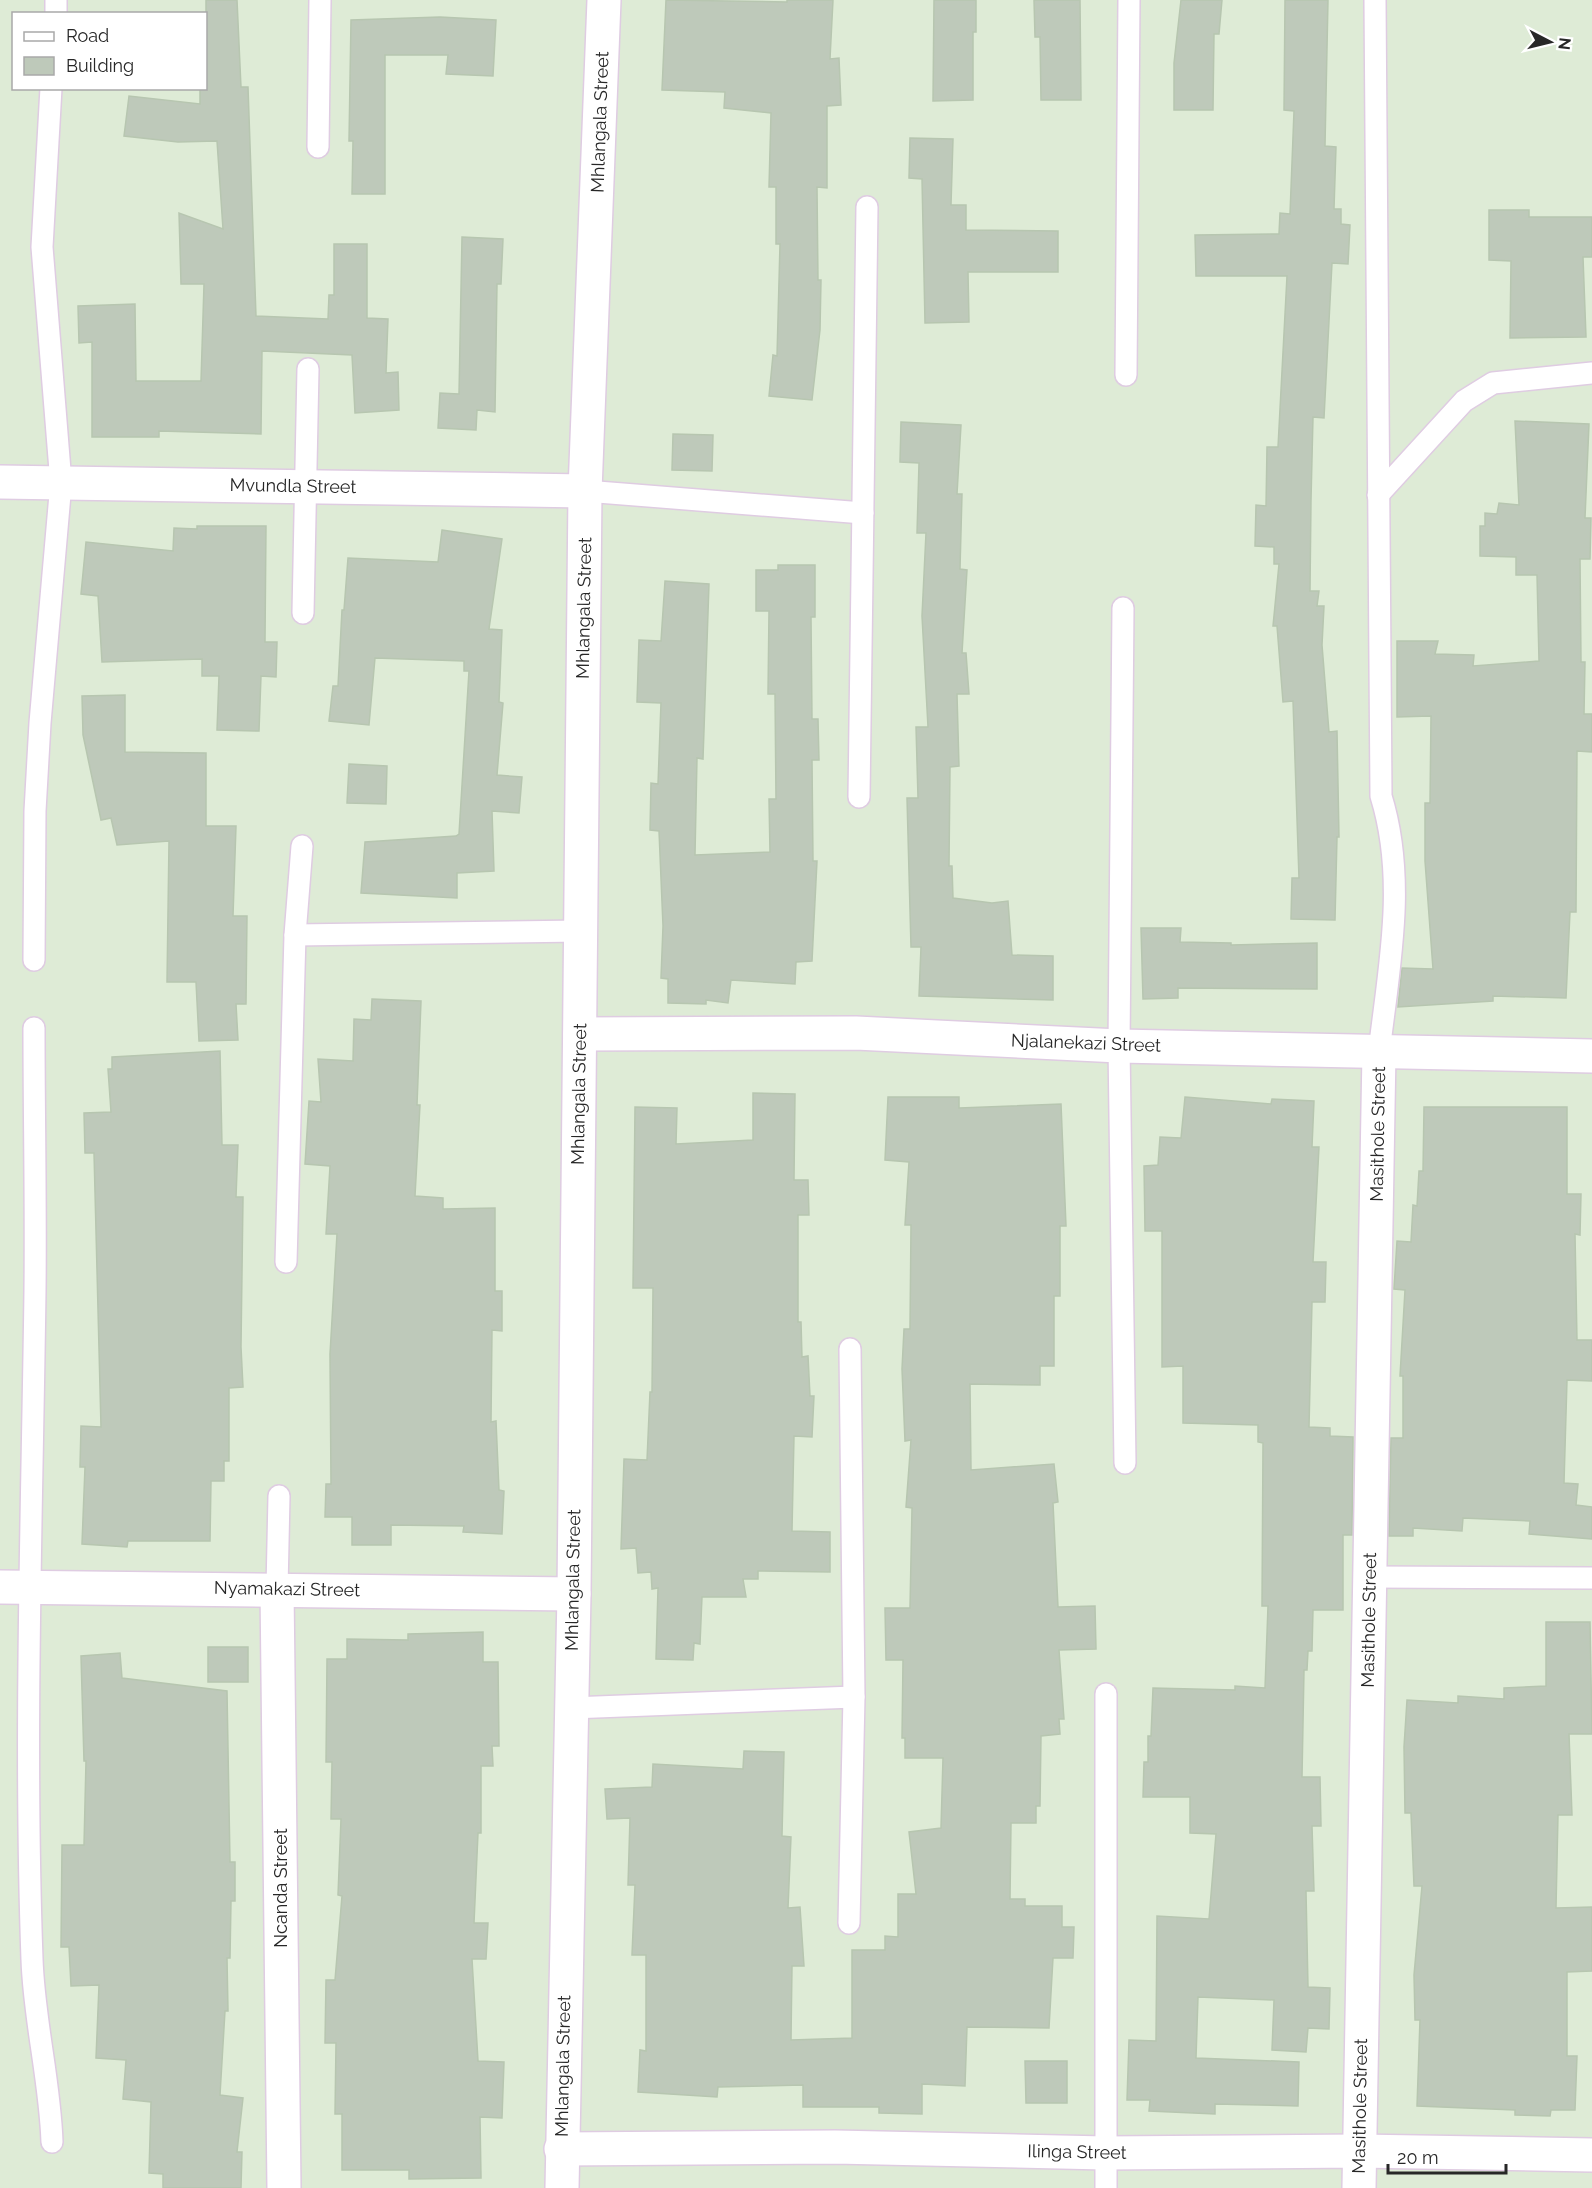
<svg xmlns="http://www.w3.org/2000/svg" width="1592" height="2188" viewBox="0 0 1592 2188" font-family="Raleway,sans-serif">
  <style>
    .building { fill: #bec9ba; stroke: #b7c6b0; stroke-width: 1.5 }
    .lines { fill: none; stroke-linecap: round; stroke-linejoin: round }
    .lane-casing { stroke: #dfcce2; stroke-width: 24 }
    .street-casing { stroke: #dfcce2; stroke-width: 36 }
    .lane { stroke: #fff; stroke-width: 21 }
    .street { stroke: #fff; stroke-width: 33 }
    .labels { text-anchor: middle; stroke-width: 4.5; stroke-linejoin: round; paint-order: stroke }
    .street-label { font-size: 18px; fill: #272727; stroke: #fff }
  </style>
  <rect width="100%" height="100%" fill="#deebd6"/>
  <g class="building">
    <polygon points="206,0 237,0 241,87 248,87 256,316 328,319 329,295 334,295 334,244 367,244 367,318 388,319 386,373 398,372 399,410 355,413 352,355 262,351 261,434 159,431 159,437 92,437 92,342 79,343 78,306 135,304 136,381 201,381 204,284 181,284 179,213 223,229 217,141 178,142 124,136 129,96 200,104 200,88 206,88"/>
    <polygon points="666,0 787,2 787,0 833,0 830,59 839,58 841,105 827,106 827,188 817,187 818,280 821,280 820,330 812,400 769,396 773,355 777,356 780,244 776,244 776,187 769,187 771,113 724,108 725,92 662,90"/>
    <polygon points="934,0 976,0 976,32 973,32 973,100 933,101"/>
    <polygon points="1034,0 1080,0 1081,100 1041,100 1040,37 1035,37"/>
    <polygon points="1181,0 1222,0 1219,34 1214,34 1213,110 1174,110 1174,63"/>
    <polygon points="1285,0 1328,0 1325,146 1336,147 1334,209 1341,209 1341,224 1350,225 1348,264 1332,263 1324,418 1313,417 1311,500 1310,591 1319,591 1317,606 1324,606 1322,645 1329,732 1337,731 1339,837 1337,837 1335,920 1291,919 1292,878 1299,878 1293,701 1283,702 1277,626 1273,626 1279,564 1274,564 1274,547 1255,546 1256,505 1266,506 1267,447 1278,447 1287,276 1196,276 1195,235 1279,234 1280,213 1290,214 1294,111 1284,110"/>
    <polygon points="440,17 496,20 493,76 446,74 448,55 385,55 385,194 352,194 353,141 349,141 351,20"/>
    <polygon points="910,138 953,139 951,205 966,205 966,230 1058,231 1058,272 968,272 969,322 925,323 922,179 909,178"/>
    <polygon points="1489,210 1529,210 1529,217 1592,217 1592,257 1583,257 1586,337 1510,338 1511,261 1489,260"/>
    <polygon points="462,237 503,239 501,284 497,284 495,412 477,410 476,430 438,428 440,393 459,394"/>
    <polygon points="1515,421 1589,424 1585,518 1591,518 1590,559 1580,559 1581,662 1585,662 1584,714 1592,714 1592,752 1577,751 1576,912 1570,912 1566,998 1493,996 1493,1001 1398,1007 1402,968 1433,969 1425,861 1425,803 1430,803 1431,716 1397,717 1397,641 1438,641 1435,654 1474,655 1473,666 1539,661 1537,575 1516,575 1516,557 1480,556 1480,526 1485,526 1485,513 1497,514 1499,503 1519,505"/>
    <polygon points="901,422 961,425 957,494 962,494 960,569 967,570 962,653 966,653 969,694 957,694 959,766 950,767 949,866 952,866 953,898 992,903 1008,901 1012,955 1053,956 1053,1000 919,996 921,947 911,947 907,798 918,798 916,727 928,727 922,616 926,533 917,533 919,463 900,462"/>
    <polygon points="673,434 713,435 712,471 672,470"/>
    <polygon points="197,526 266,526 265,642 277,642 276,677 261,676 259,731 217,730 219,676 202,676 202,659 102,662 98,596 81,594 86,542 173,551 174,528 197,529"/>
    <polygon points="442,530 502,539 489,629 502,630 499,702 503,703 497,775 522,777 519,813 492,811 494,871 457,873 457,898 361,893 365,842 456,836 459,834 469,671 464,671 464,661 375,658 369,725 329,721 333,686 338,686 342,610 344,610 348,558 438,562"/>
    <polygon points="778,565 815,565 815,617 811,617 812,719 818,719 819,760 812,760 813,861 817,861 812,961 796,962 795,984 731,980 728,1003 706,1000 706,1004 668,1003 668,979 661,978 663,926 659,831 650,830 651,783 658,784 661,703 637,702 639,640 661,641 665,581 709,584 703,759 697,758 695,855 770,852 769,799 776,799 775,694 768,694 769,611 756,611 756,570 778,570"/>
    <polygon points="125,695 125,752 206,753 206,826 236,826 233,916 247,916 246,1004 236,1004 238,1040 199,1041 196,982 167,982 169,841 117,845 111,818 101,820 83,735 82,696"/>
    <polygon points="349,764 387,766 386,804 347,803"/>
    <polygon points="1141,928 1181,928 1180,942 1231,943 1231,945 1317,943 1317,989 1178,988 1178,998 1143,999"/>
    <polygon points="372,999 421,1001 417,1105 420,1105 415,1196 443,1198 443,1209 495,1208 495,1291 502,1291 502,1331 492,1330 491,1422 496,1421 499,1490 504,1491 502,1534 463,1532 464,1526 391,1525 391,1545 352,1545 352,1517 325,1517 326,1484 331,1484 330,1354 337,1234 326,1234 330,1166 305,1164 309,1101 321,1102 318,1059 353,1061 354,1019 371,1020"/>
    <polygon points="220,1051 222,1145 238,1145 236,1197 243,1197 241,1347 243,1387 229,1388 229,1461 224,1461 224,1481 211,1481 210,1541 128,1541 127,1547 82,1544 85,1467 80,1467 81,1426 101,1427 94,1153 85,1153 84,1113 111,1112 108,1069 112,1069 112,1057"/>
    <polygon points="753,1093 795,1094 794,1180 808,1180 809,1215 798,1215 798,1322 801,1322 802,1357 808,1356 810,1396 814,1396 812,1437 794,1436 792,1531 830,1532 830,1572 758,1571 758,1579 743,1579 746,1597 702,1597 700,1644 694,1643 693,1660 656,1659 658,1588 652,1589 651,1572 638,1573 636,1548 621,1549 624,1459 647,1460 650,1392 652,1392 653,1288 633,1288 635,1107 677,1108 676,1144 753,1140"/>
    <polygon points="888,1097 959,1097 959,1108 1061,1104 1066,1226 1060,1226 1060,1296 1054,1296 1054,1366 1040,1366 1040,1385 970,1384 971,1470 1054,1464 1058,1502 1053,1503 1058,1607 1095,1606 1096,1649 1059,1650 1064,1719 1059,1719 1060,1734 1041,1736 1040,1806 1036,1806 1036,1823 1011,1823 1010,1899 1025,1899 1025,1906 1062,1906 1062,1927 1074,1927 1073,1958 1053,1958 1049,2028 967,2027 965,2086 922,2084 922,2114 879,2113 879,2107 803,2107 803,2085 718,2087 717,2097 638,2092 640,2050 646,2051 646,1955 632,1955 635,1885 628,1885 630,1818 607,1819 605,1789 652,1787 653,1764 743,1769 744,1751 784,1752 782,1836 791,1837 788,1908 800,1907 804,1966 792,1966 791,2040 852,2038 852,1950 885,1950 885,1936 898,1937 898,1894 916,1894 909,1832 941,1828 943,1758 905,1758 905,1738 902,1738 903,1660 886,1660 885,1608 910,1608 912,1508 906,1507 911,1440 905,1441 902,1369 904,1329 910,1329 911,1225 905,1225 909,1162 885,1160"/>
    <polygon points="1185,1097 1271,1104 1272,1099 1314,1101 1312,1147 1319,1147 1313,1262 1326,1262 1325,1302 1312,1302 1309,1427 1330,1428 1330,1436 1353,1437 1352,1535 1343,1535 1343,1610 1313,1610 1312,1651 1308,1651 1307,1670 1304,1670 1302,1777 1320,1777 1321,1826 1312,1826 1314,1891 1306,1891 1308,1987 1330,1988 1329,2029 1308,2028 1306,2052 1272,2050 1274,2000 1198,1997 1196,2058 1299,2062 1298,2106 1215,2104 1215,2114 1149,2111 1150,2100 1127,2100 1129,2040 1156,2041 1157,1916 1209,1919 1216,1834 1190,1833 1190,1797 1143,1797 1144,1762 1148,1762 1148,1736 1151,1736 1153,1688 1235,1690 1235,1686 1265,1688 1268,1606 1262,1606 1263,1443 1258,1442 1258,1425 1183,1423 1183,1366 1162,1367 1162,1231 1145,1231 1144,1166 1158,1165 1160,1137 1181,1138"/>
    <polygon points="1424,1107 1567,1107 1567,1194 1581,1194 1580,1235 1575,1234 1577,1340 1592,1340 1592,1381 1567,1380 1564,1483 1578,1484 1576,1505 1592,1507 1592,1539 1529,1534 1530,1521 1463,1518 1462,1531 1413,1528 1413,1536 1389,1536 1391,1438 1403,1438 1403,1376 1400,1376 1405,1290 1394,1289 1397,1241 1411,1242 1413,1205 1417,1206 1419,1171 1423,1171"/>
    <polygon points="1546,1622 1590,1622 1592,1734 1569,1734 1572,1815 1558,1815 1556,1908 1592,1907 1592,1971 1567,1972 1567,2056 1577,2056 1575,2110 1551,2110 1550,2116 1515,2115 1515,2110 1417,2106 1420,2020 1415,2020 1414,1975 1422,1886 1414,1886 1411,1813 1405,1813 1404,1747 1407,1700 1458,1703 1458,1696 1504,1699 1504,1688 1546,1686"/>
    <polygon points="483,1632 483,1662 498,1662 499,1746 492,1746 493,1766 481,1766 481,1833 478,1833 474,1923 488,1923 486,1959 472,1959 478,2061 504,2062 502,2118 480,2117 481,2178 409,2179 409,2170 342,2170 342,2114 335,2114 336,2043 325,2043 326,1980 335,1980 342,1896 338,1895 341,1819 331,1819 332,1762 326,1762 327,1659 347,1659 347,1639 408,1640 408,1634"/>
    <rect x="208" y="1647" width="40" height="35"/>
    <polygon points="120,1653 122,1678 227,1691 230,1862 235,1862 235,1901 231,1901 230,1958 227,1958 228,2011 225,2011 220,2095 243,2098 237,2152 242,2152 241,2188 163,2188 163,2174 149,2173 151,2102 123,2099 126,2060 96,2058 99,1985 71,1986 69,1947 61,1947 62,1845 84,1845 86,1761 84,1761 81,1656"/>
    <polygon points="1025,2061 1067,2061 1067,2103 1026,2103"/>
  </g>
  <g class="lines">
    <g class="lane-casing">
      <g id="lane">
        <path d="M 1375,0 L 1381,796 C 1407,880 1389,966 1379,1052"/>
        <polyline points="56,14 56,0"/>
        <polyline points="318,147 320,0"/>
        <polyline points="1126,375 1129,0"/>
        <polyline points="585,491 863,513"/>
        <polyline points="1378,495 1464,401 1493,383 1592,373"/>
        <polyline points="1123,608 1119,1046 1125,1463"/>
        <polyline points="303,613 308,369"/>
        <polyline points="859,797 867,207"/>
        <polyline points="295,935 581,931"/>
        <polyline points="34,960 35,811 40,723 61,483 42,247 51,88"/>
        <path d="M 34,1028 C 34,1115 36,1203 35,1291 C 32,1513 24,1736 32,1959 C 34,2021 50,2080 52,2142"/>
        <polyline points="286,1262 295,935 302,846"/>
        <polyline points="1369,1577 1592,1578"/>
        <polyline points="277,1589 279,1496"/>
        <polyline points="571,1708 854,1697"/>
        <polyline points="849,1923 854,1697 850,1349"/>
        <polyline points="1106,2188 1106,1694"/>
      </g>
    </g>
    <g class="street-casing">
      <g id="street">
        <polyline points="0,482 585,491"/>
        <polyline points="580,1034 856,1033 1119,1046 1592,1056"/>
        <polyline points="0,1587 574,1594"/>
        <polyline points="277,1589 284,2188"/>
        <polyline points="561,2149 835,2147 1105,2153 1358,2151 1592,2155"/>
        <polyline points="562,2188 574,1594 585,491 604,0"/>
        <polyline points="1359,2188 1379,1052"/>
      </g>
    </g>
    <use href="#lane" class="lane"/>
    <use href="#street" class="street"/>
  </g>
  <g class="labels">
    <g class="street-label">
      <text transform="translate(600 122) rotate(-88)" y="6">Mhlangala Street</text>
      <text transform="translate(293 486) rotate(1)" y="6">Mvundla Street</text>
      <text transform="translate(584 608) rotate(-89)" y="6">Mhlangala Street</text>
      <text transform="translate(1086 1043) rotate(2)" y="6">Njalanekazi Street</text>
      <text transform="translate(579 1094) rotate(-89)" y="6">Mhlangala Street</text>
      <text transform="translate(1378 1134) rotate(-89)" y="6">Masithole Street</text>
      <text transform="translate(573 1580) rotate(-89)" y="6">Mhlangala Street</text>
      <text transform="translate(287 1589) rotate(1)" y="6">Nyamakazi Street</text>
      <text transform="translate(1369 1620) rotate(-89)" y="6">Masithole Street</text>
      <text transform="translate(281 1888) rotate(-90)" y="6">Ncanda Street</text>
      <text transform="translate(563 2066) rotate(-89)" y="6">Mhlangala Street</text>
      <text transform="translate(1360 2106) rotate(-89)" y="6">Masithole Street</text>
      <text transform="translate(1077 2152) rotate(1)" y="6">Ilinga Street</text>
    </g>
  </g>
  <rect x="12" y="12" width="195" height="78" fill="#ffffff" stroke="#a9a9a9" stroke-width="1.5"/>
  <rect x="24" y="32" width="30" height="9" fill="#ffffff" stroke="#a9a9a9" stroke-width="1.5"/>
  <text x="66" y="42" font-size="18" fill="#272727">Road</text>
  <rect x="24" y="57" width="30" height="18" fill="#bec9ba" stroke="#a9a9a9" stroke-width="1.5"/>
  <text x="66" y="72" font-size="18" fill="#272727">Building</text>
  <g transform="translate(1550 42) rotate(97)" stroke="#ffffff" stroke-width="4.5" paint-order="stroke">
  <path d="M0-4.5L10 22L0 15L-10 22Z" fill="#272727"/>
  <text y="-9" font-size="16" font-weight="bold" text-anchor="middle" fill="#272727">N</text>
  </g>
  <path d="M1388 2164v9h118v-9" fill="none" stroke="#272727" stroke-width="3"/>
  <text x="1397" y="2164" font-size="18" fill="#272727" stroke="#ffffff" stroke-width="4.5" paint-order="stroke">20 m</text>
</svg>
